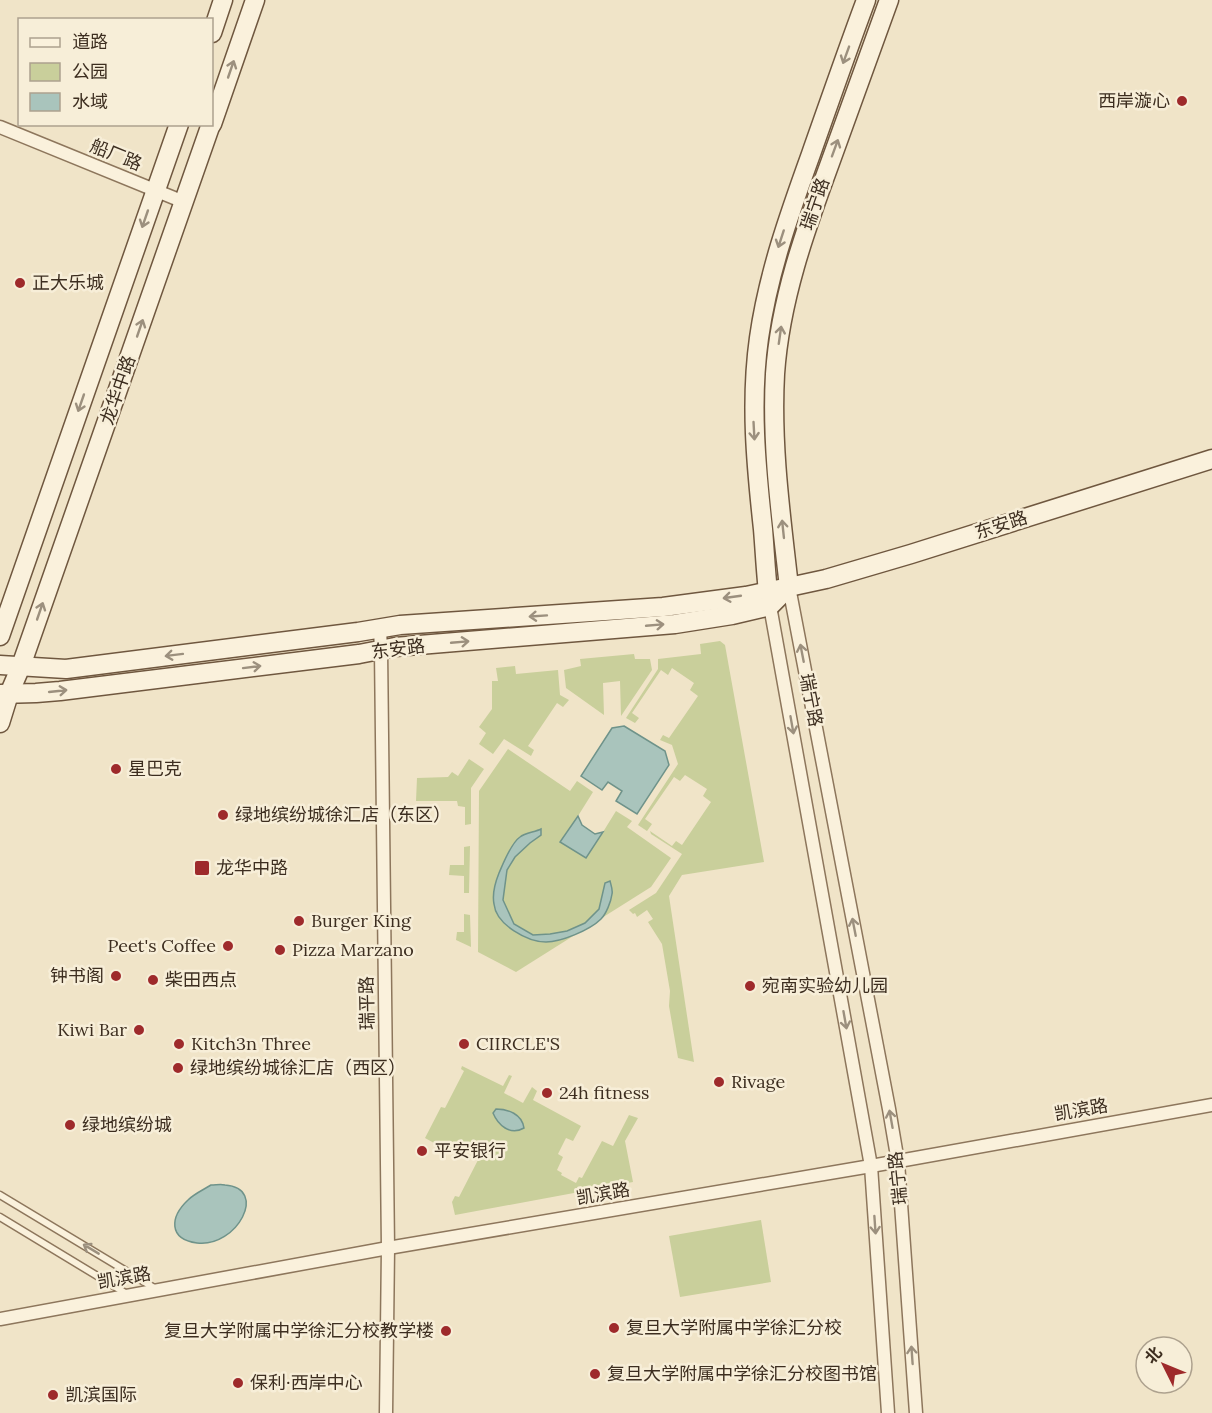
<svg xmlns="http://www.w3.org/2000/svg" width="1212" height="1413" viewBox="0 0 1212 1413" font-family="Lora,'Noto Sans SC',serif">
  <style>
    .green { fill: #c9cf9b }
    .water { fill: #a9c4bc; stroke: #6f938a; stroke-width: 1.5 }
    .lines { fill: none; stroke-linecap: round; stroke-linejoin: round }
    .lane-casing { stroke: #8d765c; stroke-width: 9 }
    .street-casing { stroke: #8d765c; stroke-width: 15 }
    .secondary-casing { stroke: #6f573f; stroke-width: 21 }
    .lane { stroke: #faf1dc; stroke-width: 6 }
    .street { stroke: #faf1dc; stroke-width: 12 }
    .secondary { stroke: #faf1dc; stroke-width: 18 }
    .oneway { stroke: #9c907e }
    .poi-dot { fill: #9e2a2b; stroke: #f7eed8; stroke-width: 2 }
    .labels { text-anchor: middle; stroke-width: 5; stroke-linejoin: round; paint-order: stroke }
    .poi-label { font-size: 18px; fill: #3d2e20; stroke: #f7eed8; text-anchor: start }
    .street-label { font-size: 18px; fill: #3d2e20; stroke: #f7eed8 }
  </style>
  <rect width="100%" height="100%" fill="#f0e4c8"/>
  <g class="green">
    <polygon points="720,641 725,645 764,862 682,875 669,896 694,1062 678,1058 669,1006 670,991 662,944 648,922 653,919 647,910 637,917 635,913 633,914 629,910 656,893 682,854 651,834 650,831 672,846 676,841 682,845 711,802 703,796 707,789 685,775 680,781 674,777 645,819 652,824 647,831 638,825 678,764 672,745 660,740 663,735 669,738 698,696 690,690 694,683 672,668 668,675 661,670 632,713 639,718 635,723 626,718 658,669 658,659 701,654 700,644"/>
    <polygon points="634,654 635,659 650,659 652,670 621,716 620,681 603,683 604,715 566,688 564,670 581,666 580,659"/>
    <polygon points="515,666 516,674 558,670 560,695 569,700 563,707 557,703 528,746 534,750 531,756 504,739 493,754 479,744 486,733 479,727 492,709 492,681 498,681 496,668"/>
    <polygon points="508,749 570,791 577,781 593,792 578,816 582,825 595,834 603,832 616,811 632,821 627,827 671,858 651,887 516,972 478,952 479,791"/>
    <polygon points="469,759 484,769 471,788 471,824 465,825 465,807 458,806 457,801 416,801 417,778 448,777 452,772 458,776"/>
    <polygon points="470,846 469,893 464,893 464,876 449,875 450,865 464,865 464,847"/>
    <polygon points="464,914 470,915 471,947 456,940 457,932 464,932"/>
    <polygon points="462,1066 503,1086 509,1075 512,1076 504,1093 523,1103 532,1087 537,1091 533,1100 581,1126 573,1141 566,1138 558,1154 563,1157 557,1170 562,1173 561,1175 576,1183 579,1177 582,1178 602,1141 613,1146 629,1115 638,1118 625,1141 633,1182 455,1215 452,1202 455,1196 459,1197 478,1160 475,1158 478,1151 465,1145 463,1148 457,1145 452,1153 425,1138 441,1107 445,1108 464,1071 461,1069"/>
    <polygon points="761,1220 771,1282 680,1297 669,1236"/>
  </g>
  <g class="water">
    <polygon points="624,726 665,751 669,765 637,814 616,801 622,791 608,782 602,790 581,776 612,728"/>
    <polygon points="578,816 582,825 595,834 603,832 586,858 560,842"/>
    <path d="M 541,829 L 541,835 L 530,843 L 515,857 L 507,870 L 503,900 L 514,924 L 533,935 L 550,934 L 567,931 L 585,923 L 599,909 L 605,883 L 610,881 C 611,885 613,890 612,894 C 611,902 606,914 601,919 C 590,930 561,942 546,942 C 528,942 496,925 494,904 C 492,894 495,883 499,873 C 503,864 511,843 520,837 C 525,833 535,832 541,829 Z"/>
    <path d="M 496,1109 C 508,1109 522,1114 524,1128 C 510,1136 498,1125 493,1113 Z"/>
    <path d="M 211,1185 C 216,1185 221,1184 225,1185 C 269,1188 237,1248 197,1243 C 168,1239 170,1217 188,1200 C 194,1194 203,1190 211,1185 Z"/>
  </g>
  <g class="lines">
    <g class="lane-casing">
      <g id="lane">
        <polyline points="0,1195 156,1289"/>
        <polyline points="0,1217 127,1294"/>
      </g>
    </g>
    <g class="street-casing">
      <g id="street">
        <polyline points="0,127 184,202"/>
        <polyline points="789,587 889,1109 898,1162 916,1413"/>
        <polyline points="770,606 871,1166 888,1413"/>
        <polyline points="380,629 381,650 388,1248 386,1413"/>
        <polyline points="0,1319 388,1248 871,1166 1212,1105"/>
      </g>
    </g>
    <g class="secondary-casing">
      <g id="secondary">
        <polyline points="212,33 223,0"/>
        <polyline points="212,124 255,0"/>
        <path d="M 789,587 C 781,516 771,445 775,374 C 780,300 805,231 830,163 C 850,109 869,54 889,0"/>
        <path d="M 769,601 C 766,577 765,553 763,529 C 756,465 750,402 759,338 C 768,274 789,215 811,154 C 829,103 847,51 866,0"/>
        <polyline points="0,636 179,124"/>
        <polyline points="0,665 66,669 358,632 400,625 663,607 746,596 789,587 826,579 911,554 1212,459"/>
        <polyline points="0,694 36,693 60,691 359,654 395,647 675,624 732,615 770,606 789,587"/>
        <polyline points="0,723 9,694 21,666 211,124"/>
      </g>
    </g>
    <use href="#lane" class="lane"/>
    <use href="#street" class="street"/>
    <use href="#secondary" class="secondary"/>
  </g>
  <defs><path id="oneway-shaft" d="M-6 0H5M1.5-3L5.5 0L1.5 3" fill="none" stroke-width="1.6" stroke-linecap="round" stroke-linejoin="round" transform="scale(1.5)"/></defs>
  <g class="oneway">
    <use href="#oneway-shaft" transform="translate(846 55) rotate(110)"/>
    <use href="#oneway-shaft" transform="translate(231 69) rotate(-71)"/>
    <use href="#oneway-shaft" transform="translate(835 148) rotate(-70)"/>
    <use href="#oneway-shaft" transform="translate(145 219) rotate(109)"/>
    <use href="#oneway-shaft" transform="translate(781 239) rotate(108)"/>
    <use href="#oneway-shaft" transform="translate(140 328) rotate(-71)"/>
    <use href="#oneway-shaft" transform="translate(780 335) rotate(-82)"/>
    <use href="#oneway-shaft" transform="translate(81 403) rotate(109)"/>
    <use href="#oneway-shaft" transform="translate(754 431) rotate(87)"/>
    <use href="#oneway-shaft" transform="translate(783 529) rotate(-96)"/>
    <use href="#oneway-shaft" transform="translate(732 597) rotate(172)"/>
    <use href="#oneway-shaft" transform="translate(40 611) rotate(-71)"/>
    <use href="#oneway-shaft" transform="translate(538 616) rotate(176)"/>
    <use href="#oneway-shaft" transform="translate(655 625) rotate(-5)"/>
    <use href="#oneway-shaft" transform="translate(460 642) rotate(-5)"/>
    <use href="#oneway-shaft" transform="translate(802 653) rotate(-101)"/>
    <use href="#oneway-shaft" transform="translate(174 655) rotate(173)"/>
    <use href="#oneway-shaft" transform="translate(252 667) rotate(-7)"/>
    <use href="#oneway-shaft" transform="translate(58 691) rotate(-6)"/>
    <use href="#oneway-shaft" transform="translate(792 725) rotate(80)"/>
    <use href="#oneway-shaft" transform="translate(854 927) rotate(-101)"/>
    <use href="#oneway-shaft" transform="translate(845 1020) rotate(80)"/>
    <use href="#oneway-shaft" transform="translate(891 1119) rotate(-100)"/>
    <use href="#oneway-shaft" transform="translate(875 1225) rotate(86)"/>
    <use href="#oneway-shaft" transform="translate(91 1249) rotate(-149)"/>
    <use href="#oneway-shaft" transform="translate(912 1355) rotate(-94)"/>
  </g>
  <g class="poi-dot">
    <circle cx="1182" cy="101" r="6"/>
    <circle cx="20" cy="283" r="6"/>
    <circle cx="116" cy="769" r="6"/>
    <circle cx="223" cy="815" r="6"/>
    <rect x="194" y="860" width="16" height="16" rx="3"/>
    <circle cx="299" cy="921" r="6"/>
    <circle cx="228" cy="946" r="6"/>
    <circle cx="280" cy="950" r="6"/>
    <circle cx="116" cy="976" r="6"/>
    <circle cx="153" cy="980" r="6"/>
    <circle cx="750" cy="986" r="6"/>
    <circle cx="139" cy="1030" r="6"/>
    <circle cx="179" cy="1044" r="6"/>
    <circle cx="464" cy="1044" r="6"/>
    <circle cx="178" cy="1068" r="6"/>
    <circle cx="719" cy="1082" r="6"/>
    <circle cx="547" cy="1093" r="6"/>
    <circle cx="70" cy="1125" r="6"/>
    <circle cx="422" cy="1151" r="6"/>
    <circle cx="614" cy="1328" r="6"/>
    <circle cx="446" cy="1331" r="6"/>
    <circle cx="595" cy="1374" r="6"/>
    <circle cx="238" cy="1383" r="6"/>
    <circle cx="53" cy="1395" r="6"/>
  </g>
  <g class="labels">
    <g class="poi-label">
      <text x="1170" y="107" text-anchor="end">西岸漩心</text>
      <text x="32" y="289">正大乐城</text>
      <text x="128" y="775">星巴克</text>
      <text x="235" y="821">绿地缤纷城徐汇店（东区）</text>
      <text x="216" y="874">龙华中路</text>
      <text x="311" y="927">Burger King</text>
      <text x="216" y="952" text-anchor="end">Peet's Coffee</text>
      <text x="292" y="956">Pizza Marzano</text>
      <text x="104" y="982" text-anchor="end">钟书阁</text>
      <text x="165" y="986">柴田西点</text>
      <text x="762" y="992">宛南实验幼儿园</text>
      <text x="127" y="1036" text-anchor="end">Kiwi Bar</text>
      <text x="191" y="1050">Kitch3n Three</text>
      <text x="476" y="1050">CIIRCLE'S</text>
      <text x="190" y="1074">绿地缤纷城徐汇店（西区）</text>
      <text x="731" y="1088">Rivage</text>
      <text x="559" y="1099">24h fitness</text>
      <text x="82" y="1131">绿地缤纷城</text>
      <text x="434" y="1157">平安银行</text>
      <text x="626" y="1334">复旦大学附属中学徐汇分校</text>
      <text x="434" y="1337" text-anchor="end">复旦大学附属中学徐汇分校教学楼</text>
      <text x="607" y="1380">复旦大学附属中学徐汇分校图书馆</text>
      <text x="250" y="1389">保利·西岸中心</text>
      <text x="65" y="1401">凯滨国际</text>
    </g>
    <g class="street-label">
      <text transform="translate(116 155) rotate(22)" y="6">船厂路</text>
      <text transform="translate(815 204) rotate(-71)" y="6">瑞宁路</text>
      <text transform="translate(118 390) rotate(-71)" y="6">龙华中路</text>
      <text transform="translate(1001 525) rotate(-18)" y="6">东安路</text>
      <text transform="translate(398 649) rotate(-7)" y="6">东安路</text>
      <text transform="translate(811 700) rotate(79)" y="6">瑞宁路</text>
      <text transform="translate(367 1003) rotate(-91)" y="6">瑞平路</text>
      <text transform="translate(1081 1110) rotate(-10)" y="6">凯滨路</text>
      <text transform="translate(898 1178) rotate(-96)" y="6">瑞宁路</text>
      <text transform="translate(603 1194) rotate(-10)" y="6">凯滨路</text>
      <text transform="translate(124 1278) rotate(-10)" y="6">凯滨路</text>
    </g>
  </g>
  <rect x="18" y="18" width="195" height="108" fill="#f7eed8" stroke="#ada18e" stroke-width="1.5"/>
  <rect x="30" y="38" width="30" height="9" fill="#faf1dc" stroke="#ada18e" stroke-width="1.5"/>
  <text x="72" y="48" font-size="18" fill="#3d2e20">道路</text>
  <rect x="30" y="63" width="30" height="18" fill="#c9cf9b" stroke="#ada18e" stroke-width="1.5"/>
  <text x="72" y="78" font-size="18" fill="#3d2e20">公园</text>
  <rect x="30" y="93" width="30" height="18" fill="#a9c4bc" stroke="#ada18e" stroke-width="1.5"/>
  <text x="72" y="108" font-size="18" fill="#3d2e20">水域</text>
  <g transform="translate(1164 1365) rotate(313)"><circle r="28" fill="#f7eed8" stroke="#ada18e" stroke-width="1.5"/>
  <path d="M0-4.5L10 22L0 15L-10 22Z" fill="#9e2a2b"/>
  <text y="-9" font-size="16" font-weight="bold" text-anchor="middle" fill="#3d2e20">北</text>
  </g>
</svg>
